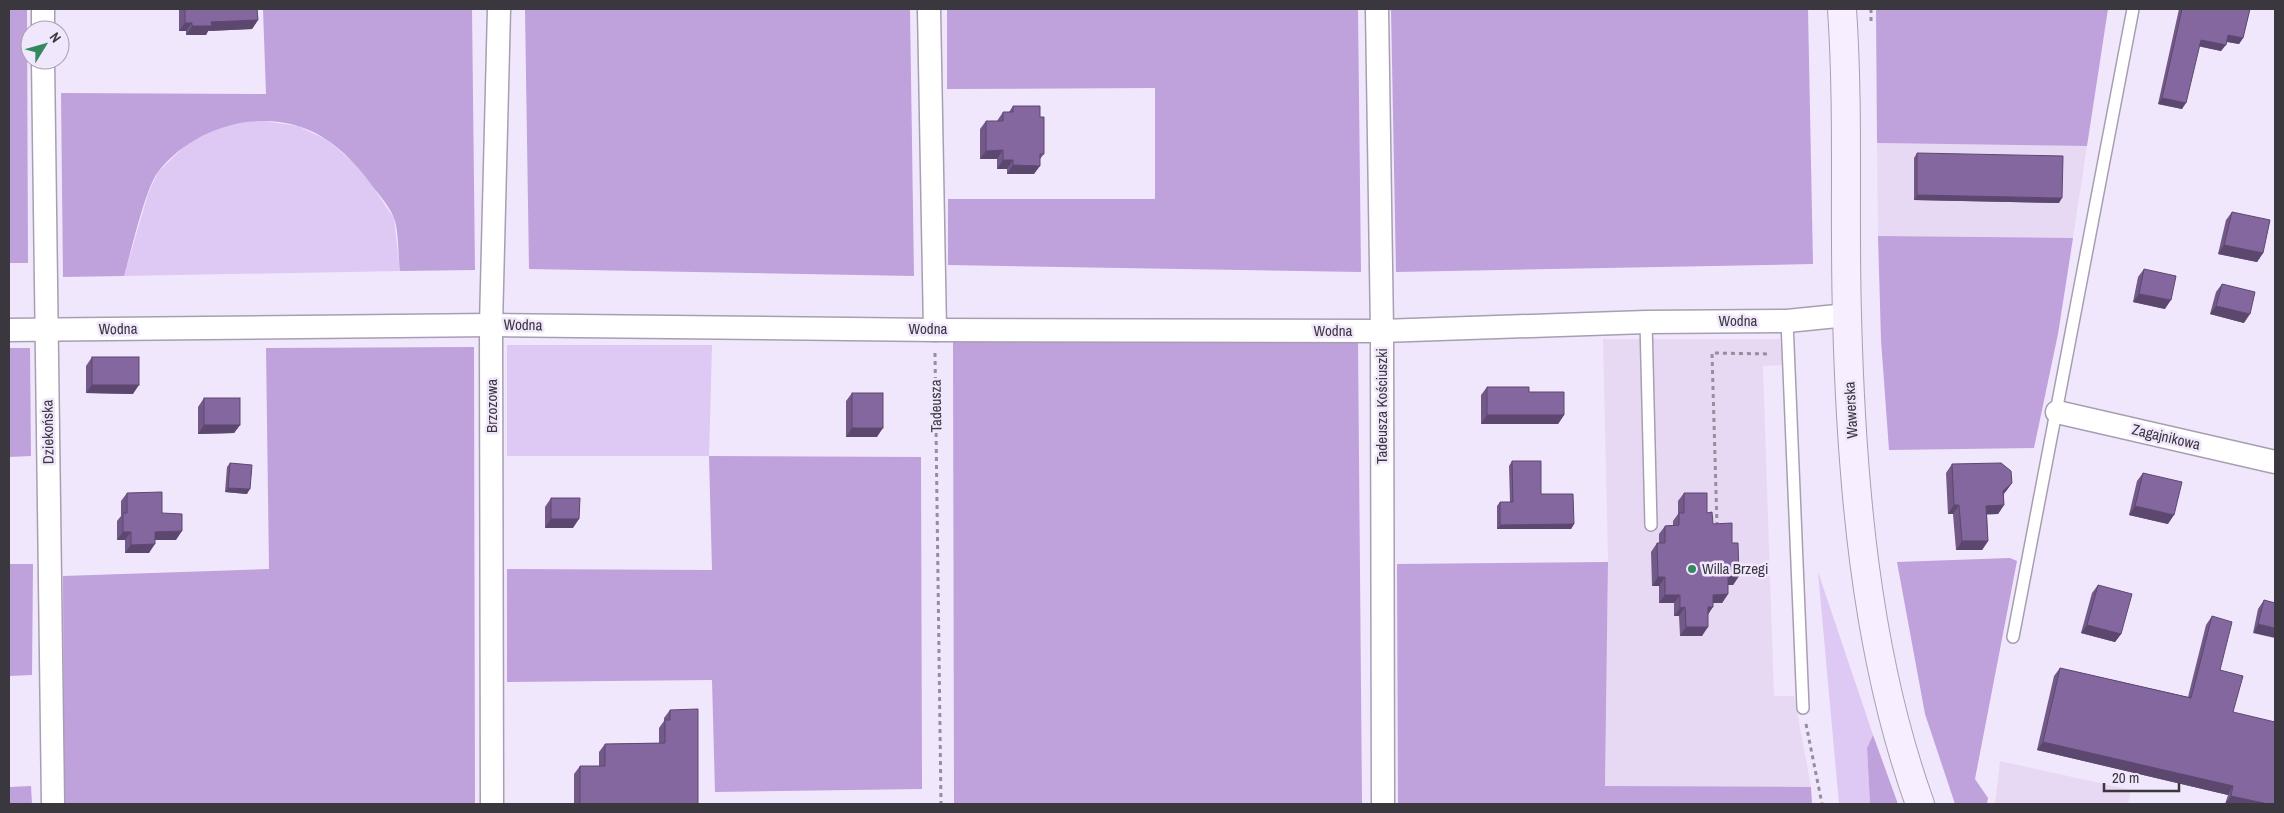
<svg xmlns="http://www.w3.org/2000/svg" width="2284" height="813" viewBox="0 0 2284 813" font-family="'Archivo Narrow',sans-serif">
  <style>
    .built { fill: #e7d9f4 }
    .green { fill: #dec8f4 }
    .forest { fill: #bfa1dc }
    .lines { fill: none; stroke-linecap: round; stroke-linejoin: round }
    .lane-casing { stroke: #a89eb2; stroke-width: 14 }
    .street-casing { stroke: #a89eb2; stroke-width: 25 }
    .secondary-casing { stroke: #a89eb2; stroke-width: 30 }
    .path { stroke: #958e9d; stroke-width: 3; stroke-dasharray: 4 4; stroke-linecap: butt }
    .lane { stroke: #fff; stroke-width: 11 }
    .street { stroke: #fff; stroke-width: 22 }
    .secondary { stroke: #f7efff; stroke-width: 28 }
    .wall { fill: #725988 }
    .shaded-wall { fill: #5c486f }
    .building { fill: #84679e; stroke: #5c486f }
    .poi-dot { fill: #33895d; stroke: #f1e7fc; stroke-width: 2 }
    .labels { text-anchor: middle; stroke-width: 5; stroke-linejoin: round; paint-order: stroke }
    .street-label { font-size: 15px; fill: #3b373f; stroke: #f1e7fc }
    .poi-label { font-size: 15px; fill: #3b373f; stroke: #f1e7fc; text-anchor: start }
  </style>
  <rect width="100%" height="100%" fill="#f1e7fc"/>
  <g class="built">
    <polygon points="1877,143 2087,146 2073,238 1878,236"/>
    <polygon points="1603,339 1780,339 1783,365 1763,366 1774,696 1794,696 1811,787 1605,787 1608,562"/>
    <polygon points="2000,761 2131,790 2128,804 1995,804"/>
  </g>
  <g class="green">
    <polygon points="257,120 298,126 327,140 359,167 394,218 400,271 124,276 148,194 158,172 189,142 221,127"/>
    <polygon points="507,345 712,345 709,456 507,456"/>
    <polygon points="1818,572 1873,735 1867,748 1870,804 1839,804"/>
  </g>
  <g class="forest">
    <polygon points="9,9 27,9 28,263 9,263"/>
    <path d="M 263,9 L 472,9 L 475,270 L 400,271 C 398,256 399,231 394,218 C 390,207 380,196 373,187 C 355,161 329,135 298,126 C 248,111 190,131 158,172 C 145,189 131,252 124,276 L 63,277 L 61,93 L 266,94 Z"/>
    <polygon points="525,9 910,9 914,276 529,269"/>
    <polygon points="947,9 1358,9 1361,272 948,265 948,199 1155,199 1155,88 947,89"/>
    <polygon points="1391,9 1808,9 1813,264 1396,272"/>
    <polygon points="1876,9 2108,9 2087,146 1877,143"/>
    <polygon points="1878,236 2073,238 2058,334 2034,448 1889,450 1881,340"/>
    <polygon points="1358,340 1362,804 954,804 953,341"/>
    <polygon points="474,347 475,804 64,804 63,576 269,569 266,348"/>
    <polygon points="9,348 30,348 31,456 9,457"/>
    <polygon points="709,456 921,457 922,789 715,792 712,680 507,682 507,569 712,570"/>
    <polygon points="2010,558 2017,561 1975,779 1988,798 1987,804 1955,804 1925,714 1897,562"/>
    <polygon points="1608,562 1605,786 1811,787 1812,804 1398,804 1397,564"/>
    <polygon points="9,564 33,564 32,675 9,676"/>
    <polygon points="1873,735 1898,804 1870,804 1867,748"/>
    <polygon points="31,786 32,804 9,804 9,787"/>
  </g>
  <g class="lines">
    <g class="lane-casing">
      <g id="lane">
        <polyline points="1787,321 1803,708"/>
        <polyline points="1646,322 1651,525"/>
        <polyline points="2013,637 2133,9"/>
      </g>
    </g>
    <g class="street-casing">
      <g id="street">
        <polyline points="43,9 43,30"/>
        <polyline points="929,9 935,330"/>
        <polyline points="1377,9 1382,331 1383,804"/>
        <polyline points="43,60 53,804"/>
        <polyline points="9,330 491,325 935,330 1382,331 1646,322 1787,321 1847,315"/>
        <polyline points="2057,412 2275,462"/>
        <polyline points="492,804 491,325 499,9"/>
      </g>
    </g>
    <g class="secondary-casing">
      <path id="secondary" d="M 1842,9 C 1849,111 1844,213 1847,315 C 1851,476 1865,652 1920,804"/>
    </g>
    <g class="path">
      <polyline points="1871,21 1871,9"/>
      <polyline points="935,353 941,804"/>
      <polyline points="1717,526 1712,353 1771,354"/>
      <polyline points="1806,724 1822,804"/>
    </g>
    <use href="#lane" class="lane"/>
    <use href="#street" class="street"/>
    <use href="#secondary" class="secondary"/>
  </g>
  <g class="wall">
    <polygon points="179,9 257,9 258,20 252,29 208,31 206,35 186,35 186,31 179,31"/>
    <polygon points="2179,9 2250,9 2243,38 2239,44 2226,42 2221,51 2199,46 2182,109 2158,104"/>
    <polygon points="1013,106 1040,117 1044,154 1040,159 1034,174 1007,174 1007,169 997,169 997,159 980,159 980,129 986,121 997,121 1003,112 1009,112"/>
    <polygon points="1917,153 2059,203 1914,200 1914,158"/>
    <polygon points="2232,212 2263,253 2257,262 2218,254 2226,220"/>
    <polygon points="2144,269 2165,309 2133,302 2138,277"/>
    <polygon points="2222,284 2244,323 2210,314 2216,292"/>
    <polygon points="92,357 133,394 86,393 86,366"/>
    <polygon points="1487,387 1529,392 1564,415 1558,424 1481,424 1481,395"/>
    <polygon points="852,393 877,437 846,437 846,401"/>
    <polygon points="204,398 240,425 234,433 198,434 198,407"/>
    <polygon points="1512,461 1541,494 1574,524 1571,529 1497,529 1497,506 1500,502 1510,502 1509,466"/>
    <polygon points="230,463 247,494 225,492 227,467"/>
    <polygon points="1952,464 2012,483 2004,494 2004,505 1998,514 1987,514 1988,541 1982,550 1956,550 1953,514 1948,514 1946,473"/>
    <polygon points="2143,473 2168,524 2129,515 2137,481"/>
    <polygon points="127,493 162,513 176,540 155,540 149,553 125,553 125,540 117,540 117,521 121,516 121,501"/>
    <polygon points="1684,493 1707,513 1713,524 1732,543 1739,576 1733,585 1728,585 1728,594 1722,603 1713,603 1708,615 1702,636 1680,636 1679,616 1674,616 1674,603 1659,603 1659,586 1652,586 1651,552 1657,543 1659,543 1659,534 1665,526 1673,525 1673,521 1678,514 1678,501"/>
    <polygon points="551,498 573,528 545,528 545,507"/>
    <polygon points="2098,585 2121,634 2115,642 2081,633 2092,593"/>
    <polygon points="2264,600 2275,603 2253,633 2258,609"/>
    <polygon points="2212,616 2220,670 2233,712 2275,804 2225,804 2228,795 2037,750 2054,676 2060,668 2188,697 2206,625"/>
    <polygon points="670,710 698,804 574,804 574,774 580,766 599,766 599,752 605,744 659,743 659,728 664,721 664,718"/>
  </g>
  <g class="shaded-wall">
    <polygon points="258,20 252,29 208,31 206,35 186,35 192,26 211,22"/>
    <polygon points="185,23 192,23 186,31 179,31"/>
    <polygon points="2228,35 2243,38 2239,44 2224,41"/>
    <polygon points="2201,40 2226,45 2221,51 2197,46"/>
    <polygon points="2162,98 2186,103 2182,109 2158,104"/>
    <polygon points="1003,150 997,159 980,159 986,151"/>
    <polygon points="1003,160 1013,160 1007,169 997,169"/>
    <polygon points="1013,165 1040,166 1034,174 1007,174"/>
    <polygon points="1917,195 2062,198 2059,203 1914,200"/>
    <polygon points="2224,245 2263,253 2257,262 2218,254"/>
    <polygon points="2139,294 2171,300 2165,309 2133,302"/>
    <polygon points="2216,306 2250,314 2244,323 2210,314"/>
    <polygon points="92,385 139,385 133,394 86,393"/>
    <polygon points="1487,415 1564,415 1558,424 1481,424"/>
    <polygon points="204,425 240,425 234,433 198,434"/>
    <polygon points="852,428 883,428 877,437 846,437"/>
    <polygon points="2012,483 2006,491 1997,499 2003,491"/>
    <polygon points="228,488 250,489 247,494 225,492"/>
    <polygon points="1954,505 1959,505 1953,514 1948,514"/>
    <polygon points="2004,505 1998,514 1980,515 1986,506"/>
    <polygon points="2135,506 2174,515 2168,524 2129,515"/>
    <polygon points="551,519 579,519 573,528 545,528"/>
    <polygon points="1574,524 1571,529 1497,529 1500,525"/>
    <polygon points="182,531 176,540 149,540 155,532"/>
    <polygon points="123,532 131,532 125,540 117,540"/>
    <polygon points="1962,541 1988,541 1982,550 1956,550"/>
    <polygon points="155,544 149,553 125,553 131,545"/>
    <polygon points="1739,576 1733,585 1722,585 1728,577"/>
    <polygon points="1658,577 1665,577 1659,586 1652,586"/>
    <polygon points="1728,594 1722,603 1707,603 1713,595"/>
    <polygon points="1665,595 1680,595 1674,603 1659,603"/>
    <polygon points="1685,607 1679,616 1674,616 1680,608"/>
    <polygon points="1708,607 1713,607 1707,616"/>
    <polygon points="2258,624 2275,628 2275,638 2253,633"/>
    <polygon points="2087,625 2121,634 2115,642 2081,633"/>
    <polygon points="1686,627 1708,627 1702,636 1680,636"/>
    <polygon points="2043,742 2233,786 2228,795 2037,750"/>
    <polygon points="2231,796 2268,804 2225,804"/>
  </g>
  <g class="building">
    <polygon points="185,9 257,9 258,20 211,22 212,26 192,26 192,23 185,23"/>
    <polygon points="2182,9 2250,9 2243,38 2228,35 2226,45 2201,40 2186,103 2162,98"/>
    <polygon points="1013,106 1040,106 1040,117 1044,117 1044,154 1040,154 1040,166 1013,165 1013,160 1003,160 1003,150 986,151 986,121 1003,121 1003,112 1013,112"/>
    <polygon points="1917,153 2063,156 2062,198 1917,195"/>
    <polygon points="2232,212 2270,220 2263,253 2224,245"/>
    <polygon points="2144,269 2176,276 2171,300 2139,294"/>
    <polygon points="2222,284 2255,292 2250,314 2216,306"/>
    <rect x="92" y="357" width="47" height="28"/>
    <polygon points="1487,387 1529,387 1529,392 1564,392 1564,415 1487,415"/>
    <rect x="852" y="393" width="31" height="35"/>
    <rect x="204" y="398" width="36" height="27"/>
    <polygon points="1512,461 1541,461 1541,494 1573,494 1574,524 1500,525 1500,502 1513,502"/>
    <polygon points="230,463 252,465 250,489 228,488"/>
    <polygon points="2001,463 2011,471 2012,483 2003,491 2004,505 1986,506 1988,541 1962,541 1959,505 1954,505 1952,464"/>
    <polygon points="2143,473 2182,482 2174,515 2135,506"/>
    <polygon points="162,492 162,513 182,514 182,531 155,532 155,544 131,545 131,532 123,532 123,513 127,513 127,493"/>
    <polygon points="1684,493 1707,493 1707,513 1712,512 1713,524 1732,523 1732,543 1738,543 1739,576 1728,577 1728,594 1713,595 1713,607 1708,607 1708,627 1686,627 1685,607 1680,608 1680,595 1665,595 1665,577 1658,577 1657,543 1665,543 1665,526 1679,525 1679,513 1684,513"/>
    <polygon points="551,498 580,498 579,519 551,519"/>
    <polygon points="2098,585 2132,594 2121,634 2087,625"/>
    <polygon points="2264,600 2275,603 2275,628 2258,624"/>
    <polygon points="2212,616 2232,622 2220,670 2243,676 2233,712 2275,722 2275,804 2268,804 2231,796 2233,786 2043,742 2060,668 2191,698"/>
    <polygon points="698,709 698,804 580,804 580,766 605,766 605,744 665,743 665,720 670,720 670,710"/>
  </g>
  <circle class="poi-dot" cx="1692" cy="569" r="5"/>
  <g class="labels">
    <g class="street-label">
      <text x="1738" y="326">Wodna</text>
      <text transform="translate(523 325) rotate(1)" y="5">Wodna</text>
      <text transform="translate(118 329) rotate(-1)" y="5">Wodna</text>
      <text x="928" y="334">Wodna</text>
      <text x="1333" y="336">Wodna</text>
      <text transform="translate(492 406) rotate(-90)" y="5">Brzozowa</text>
      <text transform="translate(936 406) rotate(-91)" y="5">Tadeusza</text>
      <text transform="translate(1382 406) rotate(-90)" y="5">Tadeusza Kościuszki</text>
      <text transform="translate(1851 410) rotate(-93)" y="5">Wawerska</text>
      <text transform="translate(48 432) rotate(-91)" y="5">Dziekońska</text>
      <text transform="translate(2166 437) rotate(13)" y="5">Zagajnikowa</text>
    </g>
    <g class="poi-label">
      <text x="1702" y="574">Willa Brzegi</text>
    </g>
  </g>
  <rect width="2284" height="813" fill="none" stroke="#3b373f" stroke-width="20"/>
  <g transform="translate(45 45) rotate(53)"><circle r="24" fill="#f1e7fc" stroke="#a8a1b0"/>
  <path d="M0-4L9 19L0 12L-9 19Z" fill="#33895d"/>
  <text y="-8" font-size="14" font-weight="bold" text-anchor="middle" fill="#3b373f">N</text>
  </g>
  <path d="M2104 783v8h75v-8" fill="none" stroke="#3b373f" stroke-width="2.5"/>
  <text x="2112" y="783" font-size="15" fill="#3b373f" stroke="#f1e7fc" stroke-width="4" paint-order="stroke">20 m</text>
</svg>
